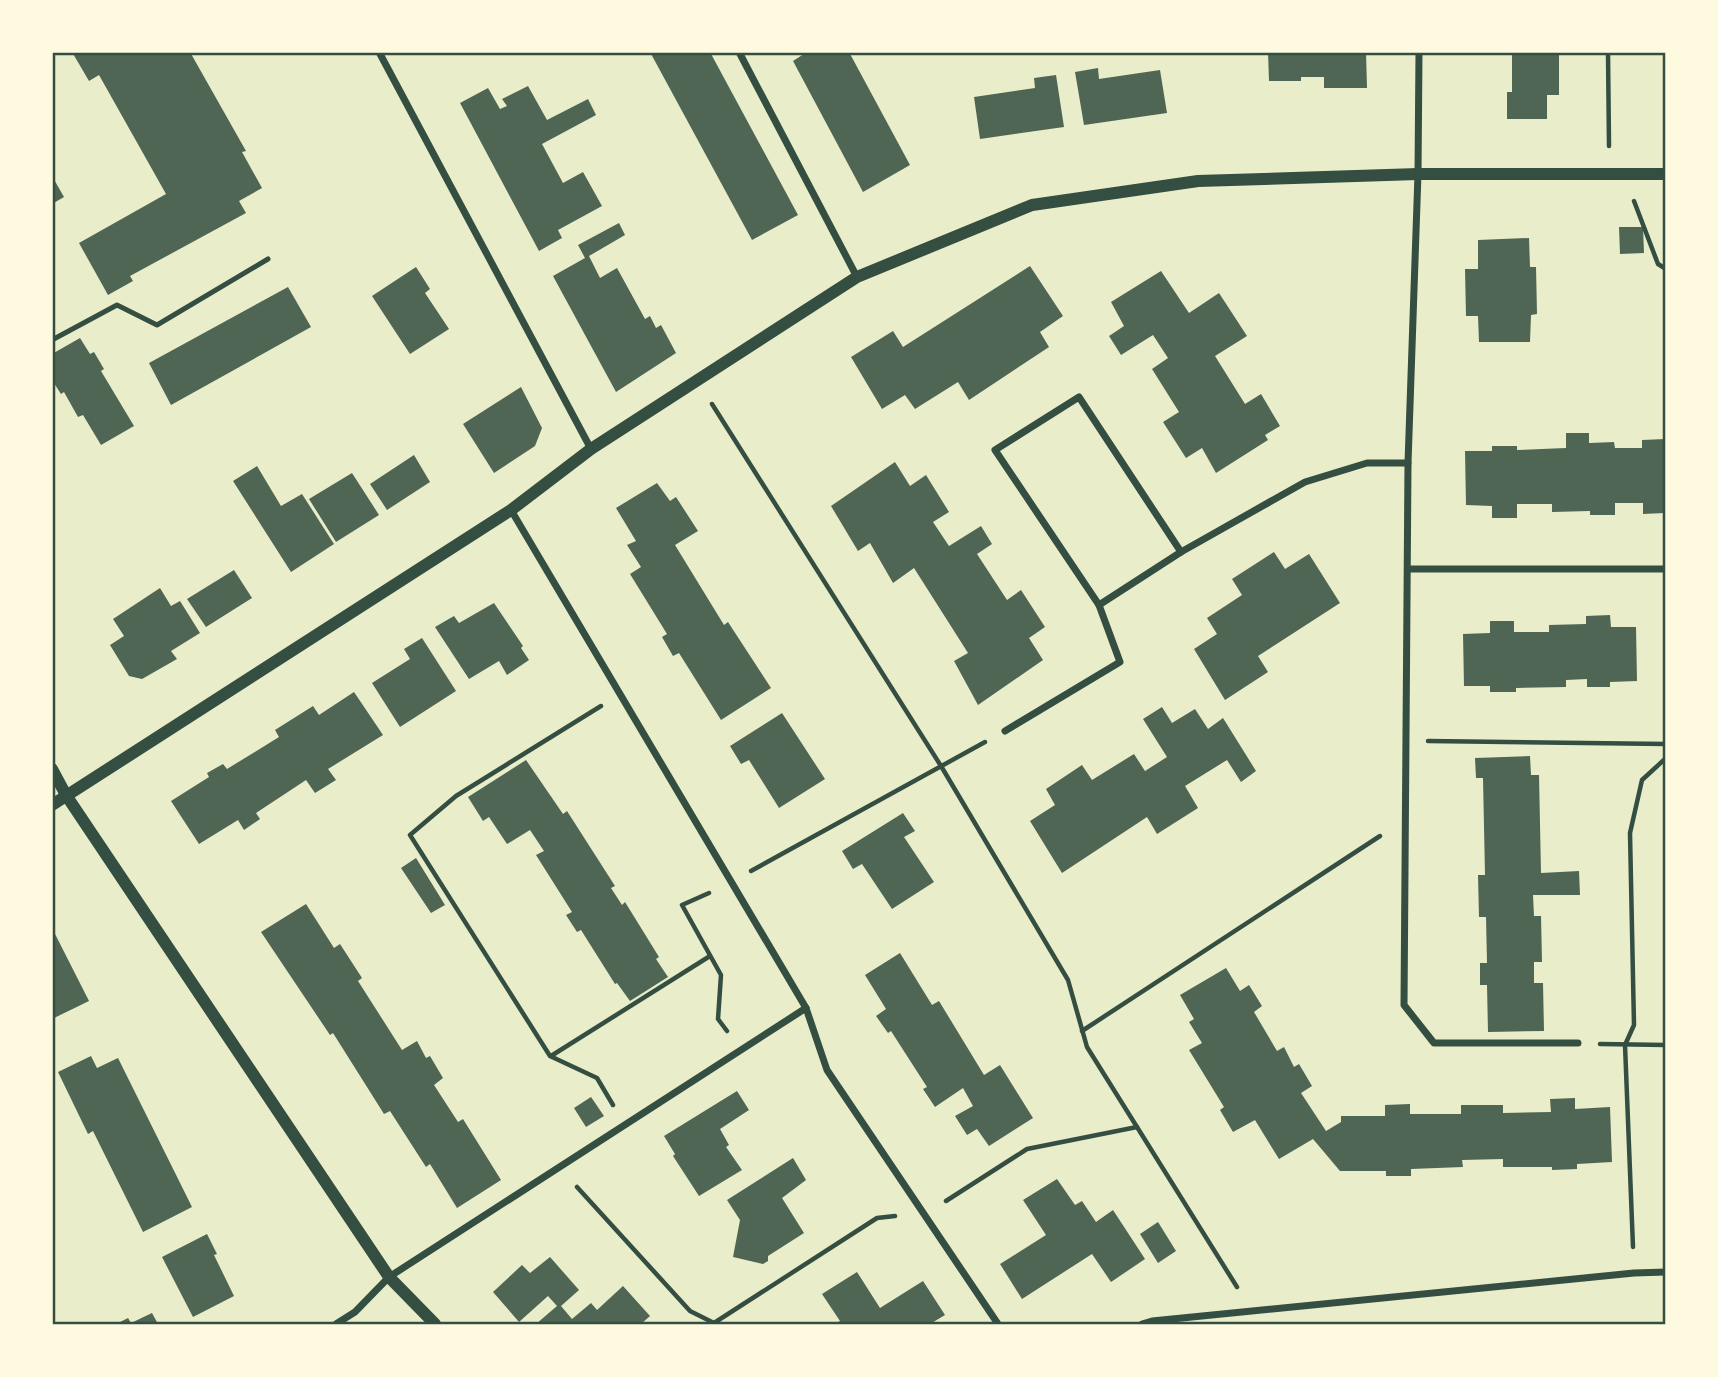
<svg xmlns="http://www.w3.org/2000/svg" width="1718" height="1377" viewBox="0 0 1718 1377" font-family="Inter,sans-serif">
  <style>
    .building { fill: #4f6655 }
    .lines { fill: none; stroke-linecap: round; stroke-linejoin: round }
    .path { stroke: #344e41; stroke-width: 4.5 }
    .service { stroke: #344e41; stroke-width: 5 }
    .minor { stroke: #344e41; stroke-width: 7 }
    .tertiary { stroke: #344e41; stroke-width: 12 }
    .neatline { fill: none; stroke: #344e41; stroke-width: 2.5 }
  </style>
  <rect width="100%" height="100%" fill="#e9edc9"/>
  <g class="building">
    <polygon points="72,52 190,52 246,151 242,152 262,188 239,201 246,213 130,276 133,281 108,295 79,243 166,194 99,75 89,81"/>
    <polygon points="650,52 710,52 798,215 752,240"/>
    <polygon points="807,52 849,52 910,165 863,192 793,61"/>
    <polygon points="1268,52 1366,52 1367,88 1324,88 1324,77 1301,77 1301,81 1269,81"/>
    <polygon points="1512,52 1559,52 1559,95 1547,95 1547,119 1507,119 1507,92 1512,92"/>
    <polygon points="1098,68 1099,79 1160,70 1167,113 1084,125 1075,72"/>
    <polygon points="1056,75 1064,127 980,139 974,97 1035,88 1034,78"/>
    <polygon points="528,86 547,120 588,99 596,115 542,144 563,183 583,172 602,206 558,230 562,238 539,251 460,103 488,88 500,109 507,106 502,99"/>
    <polygon points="52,176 64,197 52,204"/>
    <polygon points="619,223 625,235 589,256 600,278 617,268 645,319 650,316 656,328 661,325 676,353 616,392 553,276 585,258 578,245"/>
    <polygon points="1619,227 1643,227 1644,253 1620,254"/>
    <polygon points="1529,238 1530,267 1536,267 1537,314 1531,315 1530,342 1479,342 1478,316 1466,316 1465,269 1478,269 1478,240"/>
    <polygon points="1030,266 1063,316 1040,332 1049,347 969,400 958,382 915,409 905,395 882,409 851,357 893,331 903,347"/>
    <polygon points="416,267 430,289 425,293 449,329 410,354 372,296"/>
    <polygon points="1161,271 1189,313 1219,293 1247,336 1215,356 1245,404 1261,394 1280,426 1265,435 1268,440 1216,473 1202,448 1186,458 1163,422 1179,412 1152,369 1168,358 1153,335 1121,355 1109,336 1124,326 1111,302"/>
    <polygon points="288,287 311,327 171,405 149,363"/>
    <polygon points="80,338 90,354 94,352 104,369 101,371 134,426 101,445 83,415 78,417 64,392 61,394 52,380 54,374 52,354"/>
    <polygon points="521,387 542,428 535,446 494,473 463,424"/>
    <polygon points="1566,433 1589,433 1589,443 1614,442 1615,448 1642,448 1642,440 1665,439 1665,513 1643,514 1643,503 1615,503 1615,515 1590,515 1590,511 1552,512 1552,504 1517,504 1517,518 1492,518 1492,506 1466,505 1465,451 1492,451 1492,446 1517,446 1517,450 1566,448"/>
    <polygon points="414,455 430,482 387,510 370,484"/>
    <polygon points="895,462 910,486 926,475 949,512 933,522 949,546 981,526 992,544 977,554 1007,600 1021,590 1045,627 1029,638 1043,660 978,705 954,661 968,653 914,568 893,583 870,543 858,551 831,506"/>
    <polygon points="257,466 281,506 302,494 334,544 291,572 233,481"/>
    <polygon points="352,473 379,515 336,542 309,499"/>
    <polygon points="657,483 670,501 676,497 698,531 675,545 724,625 728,622 771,688 721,720 679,653 673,656 662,637 667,634 630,574 641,567 627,545 636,541 616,508"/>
    <polygon points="1274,552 1285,569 1309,554 1340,603 1258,656 1268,672 1225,700 1194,649 1217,634 1207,618 1242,595 1232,579"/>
    <polygon points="234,570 252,598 206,627 187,599"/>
    <polygon points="160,588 171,606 180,601 200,633 171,651 177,659 142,679 129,676 110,645 124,636 113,619"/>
    <polygon points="494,603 523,646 521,648 529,660 507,675 499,661 469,679 435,627 454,616 459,623"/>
    <polygon points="1610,615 1611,627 1636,627 1637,681 1610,682 1610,687 1587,687 1587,679 1566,680 1566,687 1516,688 1516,692 1490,692 1490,686 1464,686 1463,634 1490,633 1490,621 1514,621 1514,632 1549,632 1549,625 1586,624 1586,616"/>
    <polygon points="422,638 456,691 400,727 372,683 410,659 404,649"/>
    <polygon points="354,692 383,735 328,769 336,780 315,793 306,780 256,813 260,819 244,830 238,820 199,844 171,801 209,777 207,773 223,764 227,769 279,737 275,730 313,706 319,715"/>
    <polygon points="1162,707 1172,723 1195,709 1208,729 1223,718 1256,771 1241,782 1227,760 1185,786 1198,808 1157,834 1147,817 1062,873 1030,821 1055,805 1046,789 1082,765 1092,780 1134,754 1145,771 1167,757 1143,719"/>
    <polygon points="782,713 825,779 779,808 749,760 741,764 730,746"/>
    <polygon points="1530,756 1531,775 1539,775 1541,873 1579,871 1580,895 1533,895 1534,916 1541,916 1542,962 1534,962 1534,983 1543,983 1544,1031 1488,1032 1487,985 1480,985 1480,963 1487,963 1486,917 1479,917 1478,875 1485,875 1483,778 1476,778 1475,758"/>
    <polygon points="526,760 563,814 567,811 615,886 611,888 622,905 625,902 659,957 656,959 668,977 630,1001 617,983 615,984 581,930 577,932 566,915 572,912 536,855 544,851 530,830 507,844 489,817 483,821 468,797"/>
    <polygon points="903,813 915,831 904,837 934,882 892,909 862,864 853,869 842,851"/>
    <polygon points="416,858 445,905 431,913 401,868"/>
    <polygon points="306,904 334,948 340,944 362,978 358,981 402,1050 417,1041 426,1058 430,1056 443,1078 434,1085 458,1122 463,1119 501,1180 457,1208 430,1164 426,1167 390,1111 384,1114 333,1033 330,1035 261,932"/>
    <polygon points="52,928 89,1001 52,1019"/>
    <polygon points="900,953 932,1005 939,1001 984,1075 1000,1065 1033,1118 989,1146 977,1129 967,1135 955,1116 973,1106 963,1088 935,1107 923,1089 927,1087 891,1031 888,1033 876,1016 886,1009 865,975"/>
    <polygon points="1226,968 1240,991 1249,985 1262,1006 1254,1012 1277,1051 1284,1047 1294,1067 1299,1064 1312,1086 1301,1093 1326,1131 1341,1122 1341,1116 1385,1116 1385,1105 1410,1104 1410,1114 1461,1114 1461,1105 1503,1105 1503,1113 1551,1112 1550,1099 1575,1098 1575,1109 1610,1107 1612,1162 1577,1164 1577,1169 1552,1170 1552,1167 1503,1167 1503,1159 1462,1160 1463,1167 1411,1169 1411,1176 1386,1176 1386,1171 1340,1171 1313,1139 1279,1159 1255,1120 1233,1132 1220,1110 1224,1107 1189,1050 1202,1043 1189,1022 1194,1019 1180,995"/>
    <polygon points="91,1056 97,1068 118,1058 192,1207 143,1232 93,1131 88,1134 58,1072"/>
    <polygon points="737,1091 749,1110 720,1129 729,1145 726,1147 742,1170 699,1196 673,1156 675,1154 664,1136"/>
    <polygon points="591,1097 604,1116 586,1127 574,1108"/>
    <polygon points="793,1158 806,1180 782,1198 804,1233 768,1256 768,1261 763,1264 733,1257 740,1220 727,1200"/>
    <polygon points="1057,1179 1075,1205 1082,1201 1096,1222 1113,1210 1145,1259 1111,1282 1092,1254 1022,1299 1000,1264 1046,1235 1023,1200"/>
    <polygon points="1158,1222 1176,1251 1158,1263 1140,1234"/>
    <polygon points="207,1234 217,1254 214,1255 234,1296 193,1317 162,1257"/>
    <polygon points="550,1257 579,1290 561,1306 572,1319 591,1303 597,1310 623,1286 650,1316 641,1324 536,1324 557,1306 548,1296 519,1322 493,1292 522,1265 530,1273"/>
    <polygon points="857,1272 880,1308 923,1281 945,1315 930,1324 835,1324 840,1321 822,1294"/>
    <polygon points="152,1313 158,1324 116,1324 128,1318 131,1323"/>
  </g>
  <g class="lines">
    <g class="path">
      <polyline points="1608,52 1609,146"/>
      <polyline points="1634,201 1658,264 1666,269"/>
      <polyline points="712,404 941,766 1068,980 1087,1047 1237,1287"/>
      <polyline points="601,706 456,796 410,835 550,1056 597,1078 613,1105"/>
      <polyline points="1428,741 1666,744"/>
      <polyline points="751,871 985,742"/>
      <polyline points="709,893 682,905 721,975 718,1019 727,1031"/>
      <polyline points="1082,1031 1380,836"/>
      <polyline points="1600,1044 1666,1045"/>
      <polyline points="551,1056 710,956"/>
      <polyline points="577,1187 690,1311 714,1323 877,1218 895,1216"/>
      <polyline points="946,1201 1027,1149 1137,1127"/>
      <polyline points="1633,1247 1625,1045 1634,1025 1630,833 1642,780 1666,758"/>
    </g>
    <polyline class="service" points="52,340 117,305 157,325 268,259"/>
    <g class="minor">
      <polyline points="379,52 591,449"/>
      <polyline points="739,52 857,277"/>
      <polyline points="1419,52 1418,174 1408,463 1404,1005 1434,1043 1578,1043"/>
      <polyline points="511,510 806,1008 827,1070 998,1324"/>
      <polyline points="1408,569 1666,569"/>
      <polyline points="1099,605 995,450 1079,397 1181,552"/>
      <polyline points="1005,731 1120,662 1099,605 1181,552 1305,482 1367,463 1408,463"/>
      <polyline points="336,1324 355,1312 389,1277 806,1008"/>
      <polyline points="1142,1324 1152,1321 1634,1273 1666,1272"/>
    </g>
    <g class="tertiary">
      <polyline points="52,769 66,795 389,1277 435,1324"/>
      <polyline points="52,805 511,510 591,449 857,277 1032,205 1198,181 1418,174 1666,174"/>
    </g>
  </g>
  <rect width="1718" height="1377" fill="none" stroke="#fefae0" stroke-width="108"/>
  <rect x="54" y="54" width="1610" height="1269" class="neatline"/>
</svg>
